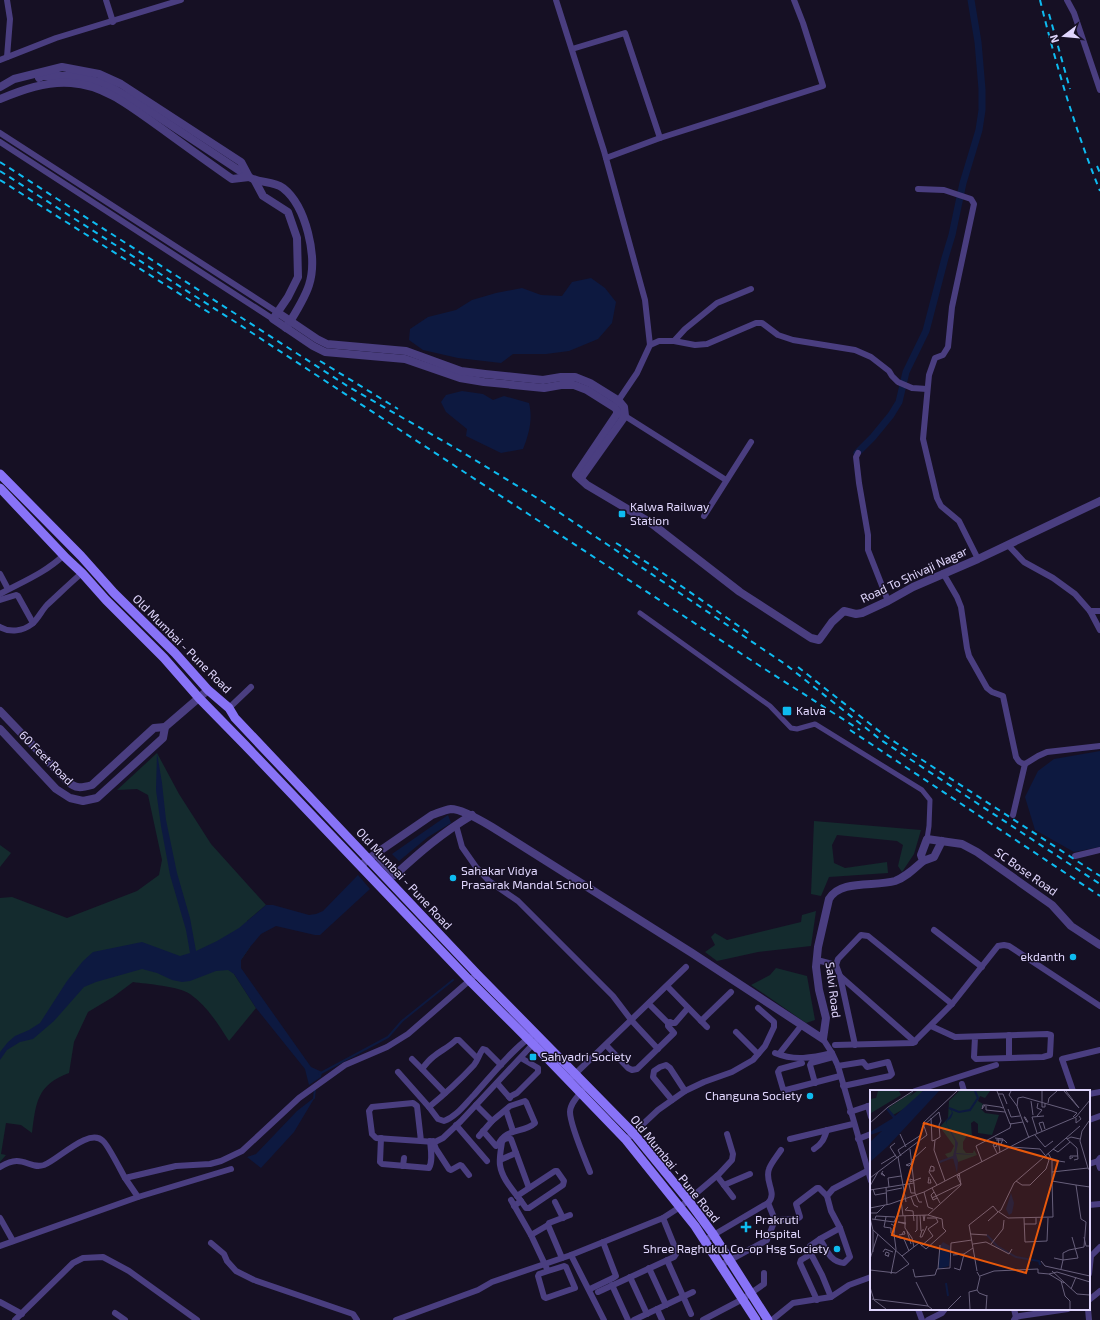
<svg xmlns="http://www.w3.org/2000/svg" width="1100" height="1320" viewBox="0 0 1100 1320" font-family="'Exo 2',sans-serif">
  <style>
    .green { fill: #142b2e }
    .water { fill: #0d1940 }
    .lines { fill: none; stroke-linecap: round; stroke-linejoin: round }
    .stream { stroke: #0d1940; stroke-width: 2 }
    .canal { stroke: #0d1940; stroke-width: 7 }
    .pedestrian { stroke: #4a3e80; stroke-width: 5 }
    .minor { stroke: #4a3e80; stroke-width: 6 }
    .tertiary { stroke: #4a3e80; stroke-width: 8 }
    .secondary { stroke: #8873f7; stroke-width: 9 }
    .rail { stroke: #0ebbf0; stroke-width: 2; stroke-dasharray: 6 5; stroke-linecap: butt }
    .poi-dot { fill: #0ebbf0; stroke: #161024; stroke-width: 1.5 }
    .labels { text-anchor: middle; stroke-width: 3; stroke-linejoin: round; paint-order: stroke }
    .poi-label { font-size: 12px; fill: #e0d6fd; stroke: #161024; text-anchor: start }
    .street-label { font-size: 12px; fill: #e0d6fd; stroke: #161024 }
    .inset-river { fill: none; stroke: #0d1940; stroke-width: 2 }
    .inset-road { fill: none; stroke: #675f7b; stroke-width: 1 }
    .view { fill: #e8590c; fill-opacity: 0.15; stroke: #e8590c; stroke-width: 2 }
    .inset-edge { fill: none; stroke: #e0d6fd; stroke-width: 2 }
  </style>
  <rect width="100%" height="100%" fill="#161024"/>
  <g class="green">
    <path d="M 157,753 L 179,794 L 211,844 L 266,905 L 247,921 L 250,947 L 241,960 L 241,968 L 234,974 L 256,1008 L 229,1041 C 218,1024 207,1006 190,994 C 178,986 147,984 133,982 L 113,997 L 88,1012 L 74,1042 L 69,1073 C 37,1085 36,1102 32,1133 L 21,1125 L 6,1123 L 1,1154 L 6,1155 L 0,1162 L 0,898 L 12,897 L 67,918 L 137,891 L 159,875 L 162,860 L 148,795 L 137,789 L 117,790 Z"/>
    <polygon points="814,821 921,830 914,854 902,872 898,866 903,845 897,841 837,835 832,845 834,863 845,868 887,862 888,873 829,877 821,896 811,894"/>
    <polygon points="0,845 11,853 0,867"/>
    <polygon points="816,911 811,946 758,952 717,961 705,952 715,945 711,937 715,933 727,940 801,922 802,915"/>
    <polygon points="776,968 807,976 815,1020 806,1023 751,985 770,975"/>
  </g>
  <g class="water">
    <polygon points="591,278 605,288 616,302 612,323 598,339 569,351 546,354 513,354 501,363 458,358 423,350 409,340 410,329 428,317 456,310 472,300 496,293 522,288 541,295 562,296 572,282"/>
    <path d="M 462,391 L 483,394 L 493,400 L 504,396 L 529,403 C 533,419 529,434 523,449 L 501,453 L 466,436 L 467,429 L 446,412 L 441,402 L 446,395 Z"/>
    <polygon points="1100,751 1100,847 1074,852 1035,830 1025,797 1038,771 1054,759"/>
    <polygon points="157,753 162,783 166,820 177,873 190,918 196,951 217,941 239,928 266,905 273,905 309,915 316,914 323,911 358,875 370,889 320,935 315,935 276,926 261,934 250,947 241,960 241,968 311,1067 322,1072 321,1077 309,1085 305,1069 256,1008 234,974 228,970 216,971 190,981 182,982 172,980 157,973 142,969 96,982 84,987 54,1021 33,1039 20,1042 7,1050 0,1060 0,1052 8,1042 15,1036 29,1030 40,1023 67,981 83,961 93,952 142,942 180,956 190,953 186,930 170,875 161,826 156,790"/>
    <polygon points="448,815 451,823 428,837 399,861 392,854"/>
    <polygon points="315,1097 294,1132 261,1168 247,1157 256,1154 297,1111"/>
  </g>
  <g class="lines">
    <g class="stream">
      <polyline points="319,1074 388,1037 402,1021 453,980"/>
      <polyline points="314,1098 315,1089"/>
    </g>
    <polyline class="canal" points="857,453 873,437 891,415 899,402 906,372 926,331 945,258 952,235 963,183 979,130 982,110 982,89 978,42 971,0"/>
    <polyline class="pedestrian" points="640,613 770,706 791,728 797,729 815,724 922,790 930,800 929,826 927,839"/>
    <g class="minor">
      <polyline points="7,0 10,19 7,57"/>
      <polyline points="106,0 113,22"/>
      <polyline points="556,0 604,151 645,300 650,345 637,373 616,404"/>
      <polyline points="1067,0 1074,13 1100,90"/>
      <polyline points="572,49 625,33 660,138"/>
      <polyline points="0,60 56,38 181,0"/>
      <polyline points="0,133 277,312"/>
      <polyline points="0,142 273,319"/>
      <polyline points="606,158 660,138 823,86 803,23 794,0"/>
      <polyline points="918,189 944,190 971,199 974,204 952,307 948,347 943,355 935,358 929,375 923,439 937,498 941,506 959,521 978,559"/>
      <polyline points="674,341 695,345 707,344 756,323 762,323 778,335 793,340 855,350 871,357 889,371 892,376 898,382 912,388 927,389"/>
      <polyline points="650,345 659,341 674,341 685,329 717,303 751,289"/>
      <polyline points="621,415 625,416 726,480"/>
      <polyline points="858,453 856,457 859,483 868,535 868,550 888,601"/>
      <polyline points="704,516 751,442"/>
      <polyline points="1008,545 1024,562 1053,578 1075,594 1090,611 1100,630"/>
      <path d="M 943,573 L 957,597 L 961,607 L 967,648 L 969,656 L 987,688 L 992,692 L 1003,696 L 1016,757 C 1019,762 1020,763 1025,764 L 1038,756 L 1047,752 L 1100,746"/>
      <polyline points="0,574 8,589"/>
      <path d="M 0,594 C 22,582 45,573 64,555"/>
      <polyline points="0,600 16,595 18,596 33,623"/>
      <polyline points="1090,611 1100,611"/>
      <path d="M 0,627 C 10,633 23,631 32,624 C 38,619 42,610 47,605 C 59,594 70,583 82,573"/>
      <polyline points="229,708 251,687"/>
      <polyline points="1013,815 1025,764"/>
      <polyline points="456,825 462,847 476,867 489,881 518,901 613,996 632,1021 658,1049"/>
      <polyline points="1075,856 1100,850"/>
      <polyline points="934,930 982,967"/>
      <polyline points="817,960 836,965"/>
      <polyline points="840,976 915,1042"/>
      <polyline points="667,986 707,1027"/>
      <polyline points="701,1021 731,992"/>
      <polyline points="668,1023 670,1022 672,1023 675,1023 688,1008"/>
      <polyline points="931,1026 955,1037 1047,1034 1051,1035 1050,1055 1043,1057 976,1059 974,1057 975,1037"/>
      <polyline points="736,1032 758,1054"/>
      <polyline points="823,1039 832,1053 838,1066 871,1181"/>
      <polyline points="606,1045 628,1068 632,1070 637,1069 674,1033 668,1026 668,1023 649,1004"/>
      <polyline points="835,1045 913,1043 952,1004"/>
      <polyline points="855,1045 840,976 836,965 838,959 861,935 868,936 952,1004 998,946 1004,945 1009,946 1100,1006"/>
      <path d="M 775,1053 C 794,1061 812,1058 832,1053"/>
      <polyline points="779,1054 801,1026"/>
      <polyline points="1009,1058 1009,1035"/>
      <polyline points="412,1059 422,1069"/>
      <polyline points="802,1063 780,1069 778,1072 783,1089 786,1090 840,1076"/>
      <polyline points="838,1066 863,1062 867,1067 888,1062 892,1074 890,1076 843,1086"/>
      <path d="M 398,1072 L 429,1107 L 438,1119 L 444,1121 C 456,1117 465,1104 474,1095 C 492,1075 509,1053 530,1037"/>
      <polyline points="573,1076 686,967"/>
      <polyline points="497,1083 510,1098"/>
      <polyline points="815,1083 810,1065 811,1063 833,1057"/>
      <polyline points="962,1084 964,1091"/>
      <path d="M 582,1091 C 577,1097 570,1104 570,1112 C 570,1125 585,1159 590,1172"/>
      <polyline points="915,1091 996,1065"/>
      <polyline points="1073,1091 1062,1059 1100,1050"/>
      <path d="M 445,1093 L 422,1069 C 425,1065 429,1060 433,1057 C 441,1050 448,1048 456,1040 L 459,1040 L 477,1058"/>
      <polyline points="1089,1094 1100,1092"/>
      <polyline points="509,1097 517,1093 538,1072 538,1068 521,1058"/>
      <polyline points="672,1100 653,1077 654,1071 660,1067 666,1065 670,1068 685,1091"/>
      <polyline points="476,1105 492,1121 479,1136"/>
      <polyline points="868,1106 871,1117"/>
      <path d="M 429,1107 C 445,1094 460,1080 474,1065 C 478,1060 479,1054 483,1049 L 486,1050 L 501,1065"/>
      <polyline points="506,1110 513,1131"/>
      <polyline points="850,1112 871,1105"/>
      <polyline points="1089,1120 1100,1116"/>
      <polyline points="456,1125 487,1161"/>
      <path d="M 483,1131 L 496,1146 L 498,1145 C 506,1127 523,1134 535,1123 L 526,1102 L 525,1101 L 510,1106 L 492,1121"/>
      <path d="M 381,1138 L 380,1162 L 382,1164 L 429,1168 C 433,1161 431,1150 430,1141"/>
      <polyline points="790,1139 853,1124"/>
      <polyline points="858,1139 871,1134"/>
      <polyline points="626,1140 658,1110 685,1091 704,1082 732,1072 753,1060 765,1046 774,1027 774,1022 758,1008"/>
      <polyline points="421,1141 417,1106 413,1103 372,1107 369,1111 372,1134 376,1138 435,1142 443,1138 461,1121 535,1042"/>
      <polyline points="433,1141 436,1149 449,1169 451,1170 460,1165 462,1166 469,1175"/>
      <path d="M 814,1149 C 822,1144 824,1139 827,1130"/>
      <polyline points="500,1160 516,1153"/>
      <polyline points="1098,1161 1100,1168"/>
      <polyline points="1089,1164 1098,1161 1100,1158"/>
      <polyline points="403,1166 404,1158"/>
      <path d="M 0,1167 C 23,1152 28,1170 44,1165 C 58,1160 89,1127 103,1141 C 108,1145 121,1171 125,1178 L 176,1166 L 210,1164 L 221,1161 L 242,1151 L 299,1098 L 345,1065 L 387,1047 L 408,1034 L 477,974"/>
      <polyline points="717,1176 733,1197"/>
      <polyline points="724,1185 750,1174"/>
      <polyline points="517,1196 555,1171 557,1171 564,1181 563,1185 529,1208 526,1208 521,1201"/>
      <polyline points="138,1197 231,1169"/>
      <polyline points="511,1200 531,1235 548,1271 564,1266 566,1267 575,1288 546,1298 544,1297 538,1276 539,1274 548,1271"/>
      <polyline points="555,1202 563,1218"/>
      <polyline points="1089,1205 1100,1204"/>
      <path d="M 514,1206 L 521,1201 C 513,1190 502,1179 500,1165 C 499,1158 501,1149 502,1142 C 503,1139 508,1137 511,1139 L 529,1188"/>
      <polyline points="0,1218 13,1241"/>
      <polyline points="775,1220 797,1219 800,1217 796,1204 817,1188 819,1188 827,1196"/>
      <polyline points="548,1225 549,1223 570,1215"/>
      <polyline points="531,1235 548,1225 562,1258"/>
      <polyline points="820,1239 840,1228"/>
      <path d="M 705,1240 L 768,1203 C 778,1193 764,1182 769,1169 C 771,1163 777,1156 781,1150"/>
      <polyline points="211,1243 224,1254 227,1261 236,1271 254,1280 353,1314 357,1320"/>
      <polyline points="0,1246 138,1197 125,1178"/>
      <polyline points="811,1254 801,1260 800,1263 817,1300"/>
      <polyline points="571,1255 604,1320"/>
      <polyline points="667,1260 691,1314"/>
      <polyline points="721,1265 767,1240 775,1220 768,1203"/>
      <polyline points="649,1268 666,1305"/>
      <polyline points="1089,1274 1091,1256 1100,1247"/>
      <polyline points="630,1277 647,1314"/>
      <polyline points="612,1285 628,1320"/>
      <polyline points="590,1289 613,1278 616,1276 603,1242"/>
      <polyline points="598,1292 674,1257 676,1254 676,1250 663,1218"/>
      <path d="M 831,1297 L 822,1275 L 811,1254 L 810,1246 L 820,1239 C 827,1250 830,1262 844,1263 L 850,1257 L 840,1228 L 831,1211 L 827,1196 L 833,1189 L 871,1169"/>
      <polyline points="1089,1300 1100,1291"/>
      <polyline points="0,1302 22,1314"/>
      <polyline points="657,1309 662,1320"/>
      <polyline points="918,1309 922,1320"/>
      <polyline points="1014,1309 1016,1317"/>
      <polyline points="1088,1309 1089,1320"/>
      <polyline points="115,1313 125,1320"/>
      <polyline points="15,1320 73,1263 83,1258 103,1257 129,1271 197,1320"/>
      <polyline points="396,1320 478,1290 492,1282 571,1255 663,1218 680,1207 719,1174 732,1160 733,1154 727,1134"/>
      <polyline points="634,1320 693,1292"/>
      <polyline points="703,1320 741,1300 764,1284 764,1273"/>
      <polyline points="772,1320 793,1303 831,1297 849,1285 871,1277"/>
      <polyline points="928,1320 942,1313 945,1309"/>
      <polyline points="1014,1320 1016,1317 1020,1316 1068,1309"/>
    </g>
    <g class="tertiary">
      <path d="M 39,78 L 43,76 L 74,76 L 103,83 L 130,98 L 249,177 C 260,184 272,180 283,188 C 306,206 318,257 309,285 C 305,298 293,317 286,328"/>
      <path d="M 0,87 L 14,79 L 62,67 L 99,74 L 121,84 L 241,162 L 249,177 L 232,179 C 209,163 187,147 165,131 C 136,111 107,85 71,83 C 46,81 22,90 0,99"/>
      <polyline points="255,181 263,196 288,212 297,238 298,277 288,297 273,319 313,346 325,352 405,359 460,378 484,382 544,388 561,385 574,385 587,390 614,407 617,410 617,414 576,475 587,485 651,523 740,592 811,638 819,640 832,622 844,611 856,614 862,613 888,601 913,587 978,559 1100,501"/>
      <polyline points="277,312 317,339 327,344 406,351 461,371 485,374 543,380 561,377 575,377 590,383 619,401 624,407 625,416 581,478"/>
      <path d="M 0,711 L 67,781 C 76,789 81,788 92,785 L 154,728 L 165,727 L 208,690"/>
      <polyline points="0,729 56,789 70,798 83,801 97,798 163,738 165,727"/>
      <path d="M 377,855 L 395,875 C 420,852 442,833 472,815"/>
      <polyline points="923,861 934,857 942,841"/>
      <path d="M 361,866 L 368,859 L 432,815 C 438,813 444,810 451,809 C 462,809 482,821 492,827 L 692,953 L 823,1039 L 826,1018 L 819,990 L 816,967 L 818,947 L 829,899 C 840,879 875,887 895,881 C 906,877 914,869 923,861 L 921,855 L 927,839 L 962,844 L 977,852 L 1052,905 L 1071,926 L 1100,945"/>
    </g>
    <g class="secondary">
      <polyline points="0,474 81,556 114,593 175,653 208,690 229,708 235,718 477,974 634,1134 688,1200 713,1234 768,1320"/>
      <polyline points="0,488 66,558 82,573 106,600 164,658 199,698 245,745 470,981 548,1059 626,1140 695,1226 756,1320"/>
    </g>
    <g class="rail">
      <path d="M 1040,0 C 1056,65 1075,129 1100,191"/>
      <polyline points="1049,14 1070,89"/>
      <polyline points="0,162 349,387 457,449 542,501 650,573 785,664 881,740 1100,884"/>
      <polyline points="1097,166 1100,173"/>
      <polyline points="0,171 240,325 760,666 860,730"/>
      <polyline points="0,180 213,315"/>
      <polyline points="320,361 398,409"/>
      <polyline points="616,543 654,567 750,634"/>
      <polyline points="798,667 884,735 1100,876"/>
      <polyline points="850,730 1100,896"/>
    </g>
  </g>
  <g class="poi-dot">
    <rect x="618" y="510" width="8" height="8" rx="2"/>
    <rect x="782" y="706" width="10" height="10" rx="2"/>
    <circle cx="453" cy="878" r="4"/>
    <circle cx="1073" cy="957" r="4"/>
    <rect x="529" y="1053" width="8" height="8" rx="2"/>
    <circle cx="810" cy="1096" r="4"/>
    <path d="M744 1221h4v4h4v4h-4v4h-4v-4h-4v-4h4z"/>
    <circle cx="837" cy="1249" r="4"/>
  </g>
  <g class="labels">
    <g class="poi-label">
      <text x="630" y="511">Kalwa Railway<tspan x="630" dy="14">Station</tspan></text>
      <text x="796" y="715">Kalva</text>
      <text x="461" y="875">Sahakar Vidya<tspan x="461" dy="14">Prasarak Mandal School</tspan></text>
      <text x="1065" y="961" text-anchor="end">ekdanth</text>
      <text x="541" y="1061">Sahyadri Society</text>
      <text x="802" y="1100" text-anchor="end">Changuna Society</text>
      <text x="755" y="1224">Prakruti<tspan x="755" dy="14">Hospital</tspan></text>
      <text x="829" y="1253" text-anchor="end">Shree Raghukul Co-op Hsg Society</text>
    </g>
    <g class="street-label">
      <text transform="translate(914 575) rotate(-25)" y="4">Road To Shivaji Nagar</text>
      <text transform="translate(182 644) rotate(45)" y="4">Old Mumbai - Pune Road</text>
      <text transform="translate(46 758) rotate(45)" y="4">60 Feet Road</text>
      <text transform="translate(1026 872) rotate(35)" y="4">SC Bose Road</text>
      <text transform="translate(404 879) rotate(47)" y="4">Old Mumbai - Pune Road</text>
      <text transform="translate(833 990) rotate(83)" y="4">Salvi Road</text>
      <text transform="translate(675 1169) rotate(51)" y="4">Old Mumbai - Pune Road</text>
    </g>
  </g>
  <g transform="translate(870 1090)">
    <rect width="220" height="220" fill="#161024"/>
    <path d="M 8,1 L 29,1 L 31,5 L 1,23 L 0,9 L 6,8 ZM 44,1 L 40,6 L 47,1 L 53,1 L 39,16 L 23,25 L 18,18 ZM 89,1 L 120,1 L 115,8 L 110,6 L 108,11 L 113,14 L 111,19 L 115,23 L 129,25 L 122,45 L 108,43 L 108,34 L 104,31 L 101,33 L 102,47 L 98,44 L 93,52 L 93,59 L 96,63 L 103,63 L 104,60 L 107,65 L 88,72 L 87,69 L 78,68 L 75,64 L 81,62 L 84,56 L 70,37 L 78,28 L 79,11 Z" fill="#142b2e"/>
    <path d="M 53,1 L 69,1 L 18,56 L 0,72 L 0,52 L 12,41 L 0,45 L 0,42 L 23,28 L 16,19 L 18,18 L 25,26 ZM 80,18 L 83,23 L 81,28 L 77,31 L 77,35 L 88,53 L 86,63 L 107,65 L 86,64 L 88,72 L 87,83 L 83,68 L 70,73 L 69,71 L 83,66 L 85,58 L 85,51 L 77,35 L 76,31 L 82,23 ZM 141,103 L 144,113 L 142,123 L 139,125 L 136,119 ZM 73,152 L 80,156 L 79,176 L 68,179 L 70,156 Z" fill="#0d1940"/>
    <path class="inset-river" d="M 79,18 L 89,22 L 100,20 L 108,8 L 105,1M 117,145 L 127,156 L 146,167 L 169,171 L 170,175M 76,193 L 78,206"/>
    <path class="inset-road" d="M 127,1 L 140,34M 141,1 L 139,5 L 147,16 L 159,48M 172,1 L 172,17 L 175,17 L 175,13M 194,1 L 209,18 L 196,1M 128,4 L 133,4 L 137,14M 161,11 L 163,25M 178,13 L 179,8 L 187,1M 115,15 L 112,19 L 113,15 L 116,15 L 130,17 L 133,18M 116,16 L 116,20 L 135,22M 147,16 L 148,8 L 153,7 L 202,21 L 207,23 L 203,27M 138,19 L 141,27 L 150,26M 167,26 L 172,20 L 167,18 L 168,13M 154,27 L 155,27 L 158,32 L 157,32 ZM 61,28 L 62,51 L 65,50M 206,28 L 206,33 L 211,29 L 209,26M 0,33 L 18,17 L 43,1M 140,34 L 153,32M 54,35 L 69,22 L 71,31 L 69,35 L 70,47 L 65,50 L 64,60 L 75,91M 172,41 L 169,33 L 173,32 L 175,39M 167,43 L 162,27 L 174,26M 30,44 L 36,57M 165,45 L 175,57 L 183,51M 125,48 L 133,49 L 131,54 L 128,55M 196,48 L 207,58 L 208,69 L 204,70M 128,49 L 130,62M 197,49 L 201,47 L 210,49M 126,50 L 134,50 L 137,53M 25,53 L 20,57 L 27,68M 124,57 L 127,56 L 126,53 L 123,55 L 127,63M 141,57 L 170,59 L 179,70 L 176,79 L 160,95 L 152,95 L 146,91M 40,59 L 45,103 L 49,112 L 52,112M 183,59 L 188,62 L 200,52M 178,63 L 182,70 L 182,91 L 206,95 L 211,129 L 216,132 L 214,157 L 199,160 L 193,163 L 193,170 L 184,168M 31,66 L 28,60 L 51,45M 28,67 L 36,112M 203,67 L 200,69 L 200,66 L 208,66M 42,70 L 56,57M 182,70 L 195,72M 112,72 L 106,56 L 140,38 L 141,33M 41,73 L 36,75 L 39,76 L 42,73M 11,74 L 26,65M 218,78 L 210,51 L 212,41 L 219,31M 60,81 L 64,81 L 64,77 L 61,76 L 59,82 L 67,95M 182,82 L 218,78 L 220,81M 12,83 L 15,86 L 11,84 L 13,81M 90,85 L 87,86 L 91,94M 59,87 L 58,93 L 61,93 L 60,89M 0,88 L 57,45 L 53,33 L 87,1M 43,90 L 40,89 L 40,92 L 51,88M 39,94 L 41,103 L 45,103M 206,95 L 220,97M 0,96 L 8,82M 16,97 L 17,115M 19,97 L 18,88 L 31,86M 62,98 L 70,113M 3,99 L 5,105 L 16,103M 0,100 L 44,93M 17,101 L 32,98M 54,102 L 58,117 L 63,119M 64,102 L 61,105 L 63,110 L 67,108M 41,107 L 44,115 L 48,117M 62,108 L 91,94M 31,110 L 33,126M 38,117 L 35,120 L 43,121 L 44,131M 0,118 L 20,114 L 54,102 L 159,47 L 206,27 L 220,10M 129,122 L 138,128 L 183,127 L 182,91M 0,123 L 7,123 L 15,115M 50,125 L 51,141M 53,125 L 54,131 L 55,125M 58,125 L 91,95 L 89,83M 35,126 L 35,138 L 42,148 L 44,157M 16,127 L 14,137 L 21,138 L 21,143 L 30,148 L 38,149M 0,128 L 3,140 L 32,166 L 49,153 L 56,159 L 76,141 L 73,138 L 72,129 L 58,125 L 27,126 L 24,132 L 2,129M 154,128 L 155,152 L 177,151 L 178,128M 5,129 L 6,126 L 25,127M 118,131 L 128,122M 21,134 L 25,136 L 24,144M 36,134 L 28,132 L 36,133M 154,134 L 166,134 L 166,128M 54,140 L 52,140 L 50,147 L 52,147 L 57,136M 37,141 L 41,154M 45,142 L 47,140 L 47,125M 101,144 L 117,145M 29,145 L 35,144 L 34,141 L 32,144M 214,147 L 216,156 L 220,156M 34,149 L 39,161M 103,154 L 116,152 L 139,164 L 142,159M 121,154 L 133,139 L 134,130M 51,156 L 63,146 L 58,139 L 68,132 L 66,128 L 57,128M 3,162 L 3,140M 13,162 L 15,159 L 23,162M 83,165 L 94,164 L 103,158M 18,167 L 19,164 L 19,163 L 16,162 L 15,165 L 18,166M 0,169 L 8,144M 171,171 L 175,176 L 220,186M 84,178 L 90,180 L 94,164M 43,179 L 45,187 L 65,185 L 67,179 L 80,178 L 81,153 L 102,150M 68,179 L 70,155M 191,179 L 193,170 L 208,168 L 202,147M 0,180 L 26,183 L 39,174 L 32,166M 107,181 L 99,135 L 123,116 L 128,122 L 131,120 L 144,93 L 210,36M 182,181 L 207,204 L 220,205M 21,184 L 26,159 L 24,144M 179,184 L 187,182 L 220,192M 110,186 L 124,181 L 168,179 L 168,183 L 179,184 L 194,193M 191,191 L 195,206 L 200,211 L 200,219M 46,192 L 58,216M 0,197 L 4,210 L 16,219M 201,199 L 206,187M 107,200 L 109,203 L 117,206M 2,209 L 58,216 L 62,219M 78,219 L 91,206M 100,219 L 99,202 L 107,200 L 110,187 L 107,182M 116,219 L 117,205"/>
    <path class="view" d="M 54,33 L 188,71 L 156,183 L 22,145 Z"/>
    <rect width="220" height="220" class="inset-edge"/>
  </g>
  <g transform="translate(1064 36) rotate(254)" stroke="#161024" stroke-width="3" paint-order="stroke">
  <path d="M0-3L7 15L0 10L-7 15Z" fill="#e0d6fd"/>
  <text y="-6" font-size="11" font-weight="bold" text-anchor="middle" fill="#e0d6fd">N</text>
  </g>
</svg>
